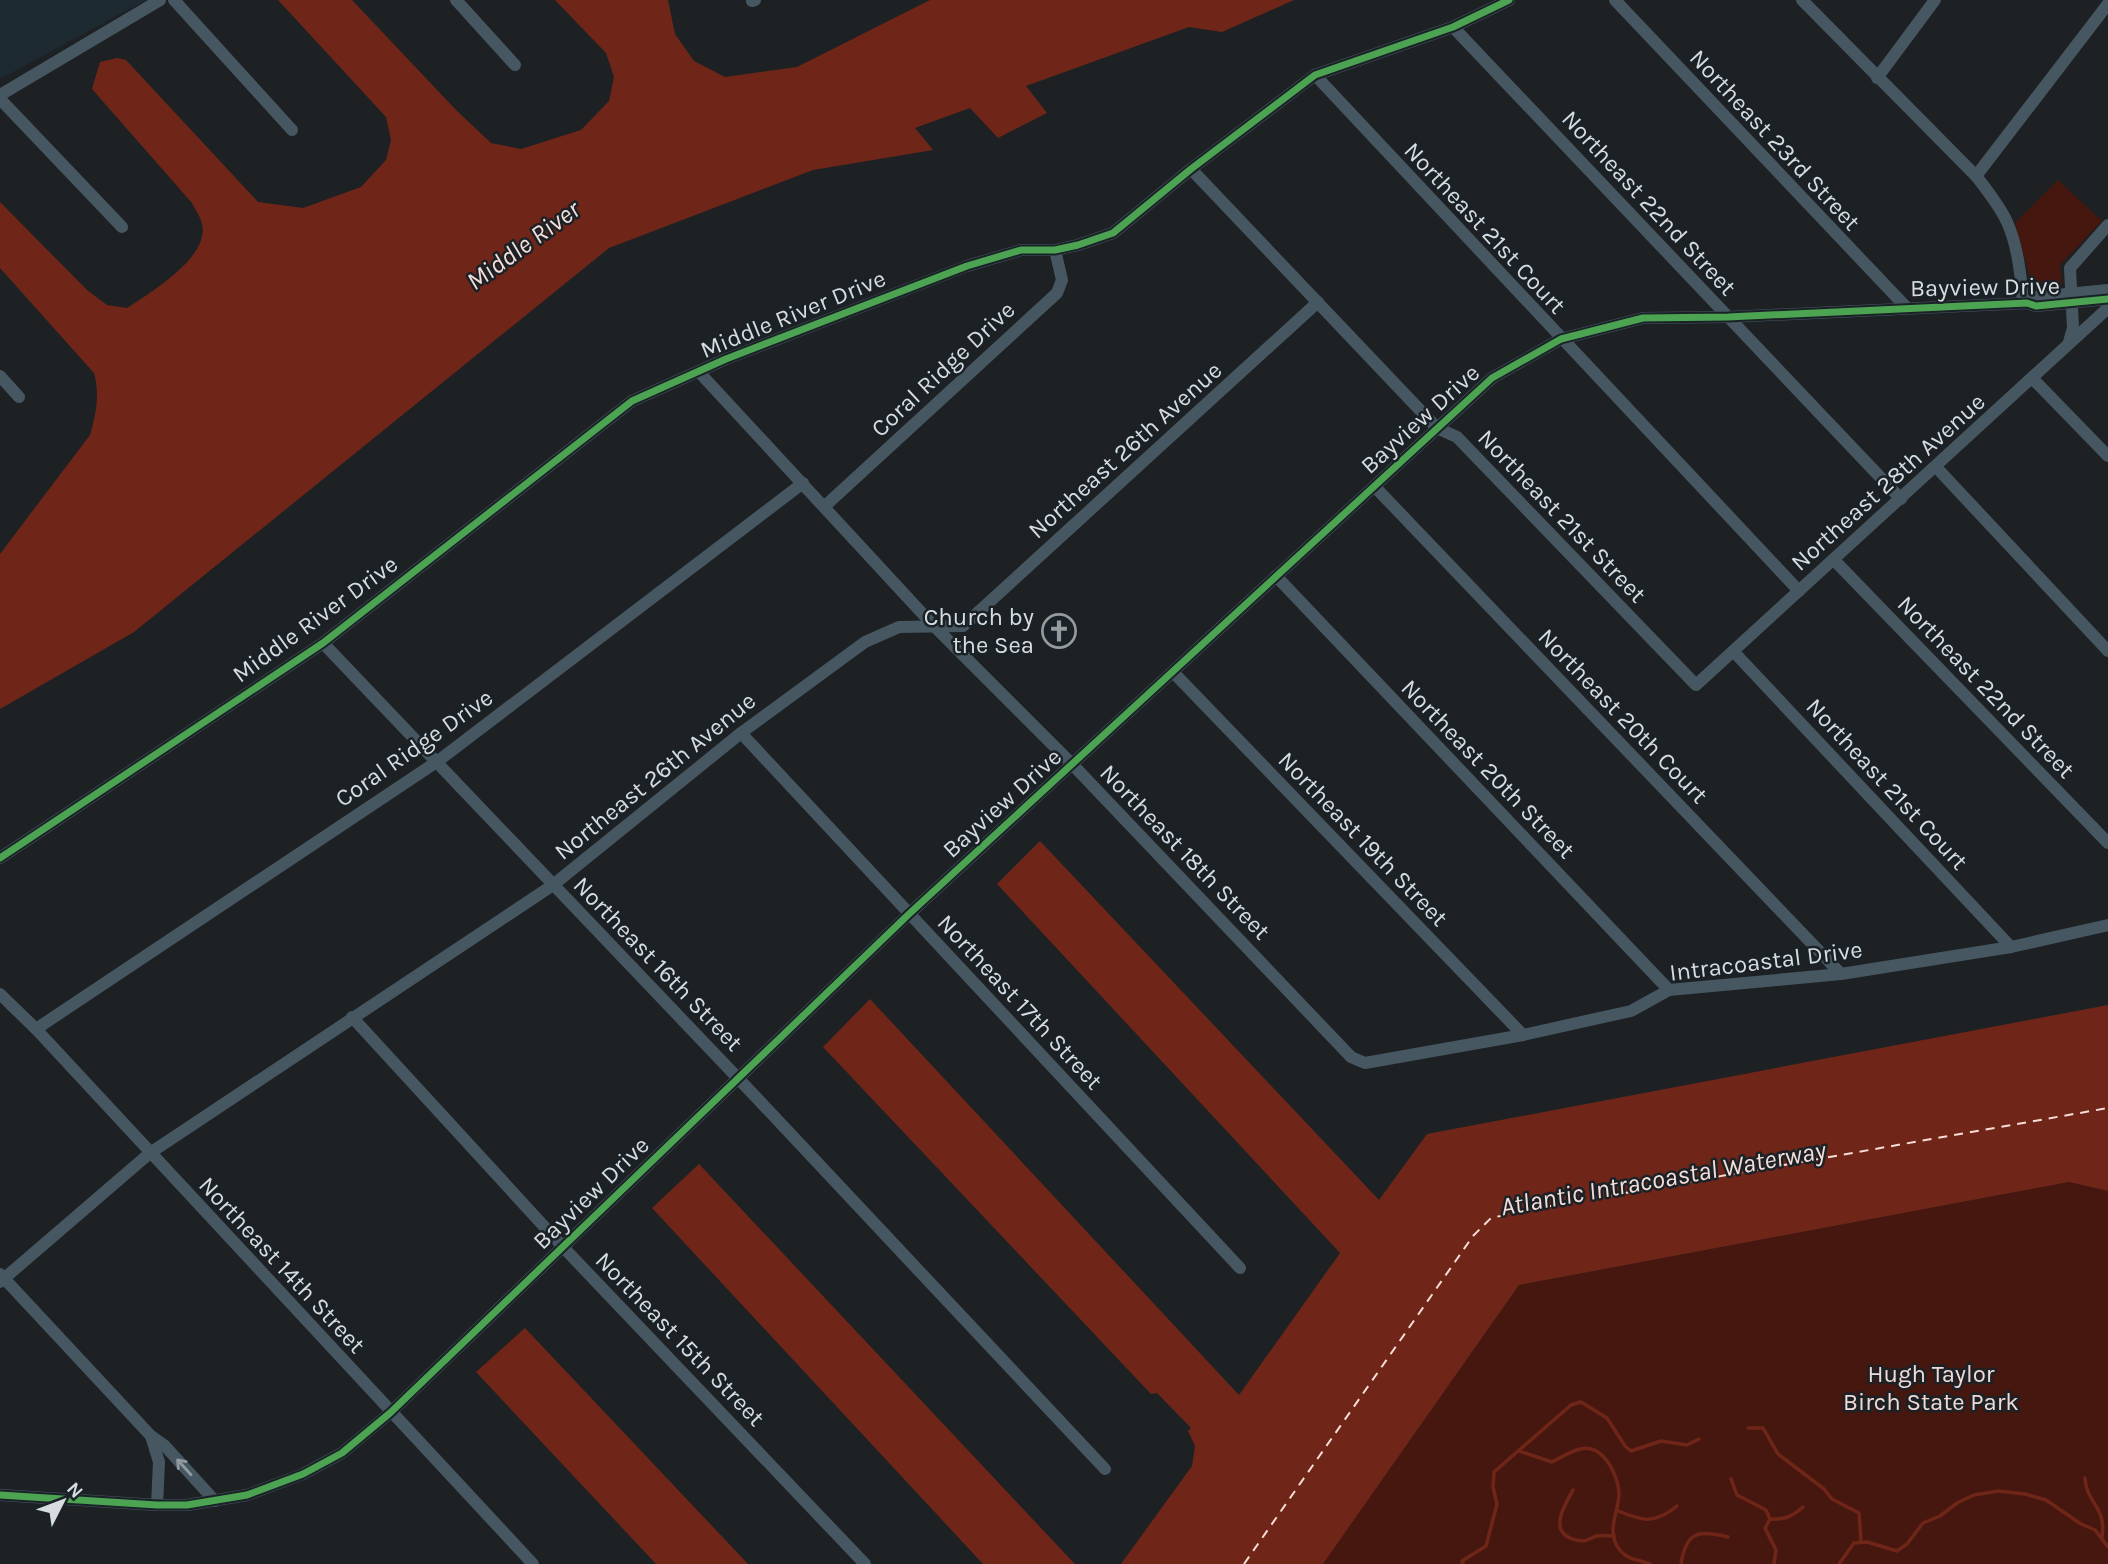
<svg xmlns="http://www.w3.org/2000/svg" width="2108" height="1564" viewBox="0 0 2108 1564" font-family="Karla,sans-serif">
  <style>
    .built { fill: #1d2a31 }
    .green { fill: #46170e }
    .water { fill: #6f2618 }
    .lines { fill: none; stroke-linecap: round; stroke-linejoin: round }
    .stream { stroke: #6f2618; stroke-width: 3.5 }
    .ferry { stroke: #f6ddd7; stroke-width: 2; stroke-dasharray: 9 7; stroke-linecap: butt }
    .minor { stroke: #465761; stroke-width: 12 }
    .cycleway-casing { stroke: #1a2227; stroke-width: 11 }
    .cycleway { stroke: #4ca352; stroke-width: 7 }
    .oneway { stroke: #8e9aa0 }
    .labels { text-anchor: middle; stroke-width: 5; stroke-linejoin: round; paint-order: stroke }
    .street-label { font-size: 24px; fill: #d7dcdf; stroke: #1a2227 }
    .poi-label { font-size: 24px; fill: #d7dcdf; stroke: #1a2227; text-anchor: end }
    .park-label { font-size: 24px; fill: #f2d9d3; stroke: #1a2227 }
    .water-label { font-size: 26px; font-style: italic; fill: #f6ddd7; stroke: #1a2227 }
  </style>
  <rect width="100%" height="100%" fill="#1d2124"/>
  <polygon class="built" points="0,0 146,0 0,79"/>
  <g class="green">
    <polygon points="2058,180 2102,221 2060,265 2062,285 2033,288 2015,223"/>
    <polygon points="2069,1182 2108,1191 2108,1564 1323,1564 1519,1285"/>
  </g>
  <g class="water">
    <path d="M 278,0 L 352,0 L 456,110 L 491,143 L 521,149 L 581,130 L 609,101 L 614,77 L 606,53 L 555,0 L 668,0 L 675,34 L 694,61 L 725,77 L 797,67 L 930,0 L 1294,0 L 1222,32 L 1189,27 L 1026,86 L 1047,113 L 998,138 L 970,108 L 915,128 L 933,150 L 813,170 L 609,248 L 134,632 L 0,709 L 0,554 L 90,435 C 96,414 100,395 94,373 L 0,268 L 0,202 L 87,290 L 107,305 L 127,308 C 150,293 210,257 202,224 C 201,217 195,210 192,203 L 92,89 L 100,62 L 117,58 L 126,60 L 258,202 L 303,208 L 361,187 L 386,160 L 391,140 L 386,117 Z"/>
    <polygon points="1040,841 1379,1200 1427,1134 2108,1005 2108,1191 2069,1182 1519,1285 1323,1564 1121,1564 1192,1466 1195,1446 1188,1431 1191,1428 1157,1393 1151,1394 823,1047 870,999 1239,1395 1340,1253 997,884"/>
    <polygon points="699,1164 1072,1561 1075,1564 983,1564 652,1208"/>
    <polygon points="525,1328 748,1564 656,1564 476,1372"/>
  </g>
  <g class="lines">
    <g class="stream">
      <polyline points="1748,1428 1763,1428 1778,1454 1824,1489 1832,1499 1859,1513 1861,1542"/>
      <path d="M 1519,1451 L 1552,1462 C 1577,1449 1593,1437 1611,1467 C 1615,1475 1619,1485 1619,1493 C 1619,1512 1607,1527 1617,1546 C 1625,1560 1637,1559 1650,1564"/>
      <path d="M 2085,1478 C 2086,1503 2107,1507 2102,1537"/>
      <polyline points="1731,1479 1737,1495 1766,1510 1770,1519"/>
      <path d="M 1573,1490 C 1562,1509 1546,1537 1582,1541 C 1588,1541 1592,1537 1597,1536 C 1602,1535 1609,1536 1614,1536"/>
      <path d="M 1616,1510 C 1642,1521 1654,1525 1677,1506"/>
      <polyline points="1463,1564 1462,1561 1486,1546 1497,1504 1493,1487 1494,1472 1571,1405 1581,1402 1607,1418 1625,1446 1631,1451 1661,1441 1687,1445 1699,1439"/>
      <path d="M 1681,1564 C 1686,1532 1698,1529 1728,1537"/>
      <path d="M 1774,1564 L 1776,1550 L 1765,1528 L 1770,1519 C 1785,1520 1793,1516 1803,1507"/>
      <polyline points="1839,1564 1854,1543 1867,1542 1897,1551 1907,1544 1923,1523 1940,1516 1957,1503 1974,1495 1998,1491 2025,1494 2046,1500 2081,1524 2095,1530 2108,1547"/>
    </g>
    <polyline class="ferry" points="1244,1564 1473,1236 1491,1218 1528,1210 2108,1108"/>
    <g class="minor">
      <polyline points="174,0 292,130"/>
      <polyline points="456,0 515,65"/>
      <polyline points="1615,0 1906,307"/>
      <path d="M 1802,0 L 1976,176 C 1987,190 1999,205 2007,222 C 2018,246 2021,277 2023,303"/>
      <polyline points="752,1 755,0"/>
      <polyline points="1453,27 1901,499"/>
      <polyline points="1315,75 1799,591"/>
      <polyline points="1877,78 1935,0"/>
      <polyline points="0,95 160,0"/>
      <polyline points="0,99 122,227"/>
      <polyline points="1191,169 1437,428 1457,437 1696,685 2108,308"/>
      <polyline points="1976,176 2108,4"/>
      <polyline points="2027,303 2036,297 2108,290"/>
      <polyline points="2069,342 2073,328 2070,268 2108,225"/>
      <polyline points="699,372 933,625 1073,765 1351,1057 1365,1063 1523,1035 1631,1011 1669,990 1841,974 2011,947 2108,925"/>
      <polyline points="0,376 19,397"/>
      <polyline points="2033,379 2108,456"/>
      <polyline points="1936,467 2108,651"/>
      <polyline points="1375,487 1841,974"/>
      <polyline points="825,506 1057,293 1062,280 1055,250"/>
      <polyline points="1834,560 2108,843"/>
      <polyline points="1276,576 1669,990"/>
      <polyline points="323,643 753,1094 1105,1469"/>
      <polyline points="1733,651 2011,947"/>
      <polyline points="1173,672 1523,1035"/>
      <polyline points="741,733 1240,1268"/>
      <polyline points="0,858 323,643 632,401 726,359 967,266 1021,250 1055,250 1078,245 1113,233 1191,169 1315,75 1453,27 1509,0"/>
      <polyline points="0,994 36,1029 533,1564"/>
      <polyline points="352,1017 563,1247 865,1564"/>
      <polyline points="36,1029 438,761 803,483"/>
      <polyline points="0,1274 151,1436 165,1446 215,1501"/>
      <polyline points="0,1282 150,1153 553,885 741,733 865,642 899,627 963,626 1318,302"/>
      <polyline points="151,1436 159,1462 157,1505"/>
      <polyline points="0,1495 157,1505 187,1505 247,1495 303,1474 342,1453 390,1413 909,914 1492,378 1561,339 1643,318 1728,317 2027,303 2036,306 2108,299"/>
    </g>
    <g class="cycleway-casing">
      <g id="cycleway">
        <polyline points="0,858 323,643 632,401 726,359 967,266 1021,250 1055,250 1078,245 1113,233 1191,169 1315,75 1453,27 1509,0"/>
        <polyline points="0,1495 157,1505 187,1505 247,1495 303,1474 342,1453 390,1413 909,914 1492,378 1561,339 1643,318 1728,317 2027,303 2036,306 2108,299"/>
      </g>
    </g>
    <use href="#cycleway" class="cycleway"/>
  </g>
  <defs><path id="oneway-shaft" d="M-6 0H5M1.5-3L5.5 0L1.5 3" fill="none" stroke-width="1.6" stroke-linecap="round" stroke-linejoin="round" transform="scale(1.75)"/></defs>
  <use class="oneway" href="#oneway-shaft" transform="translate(184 1467) rotate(-132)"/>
  <defs>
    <g id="church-ring" transform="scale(1.75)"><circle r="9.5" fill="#1a2227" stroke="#969b9e" stroke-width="1.5"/><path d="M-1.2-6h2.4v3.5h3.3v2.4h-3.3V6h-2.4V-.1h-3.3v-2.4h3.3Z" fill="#969b9e"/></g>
  </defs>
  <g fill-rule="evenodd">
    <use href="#church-ring" x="1059" y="631"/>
  </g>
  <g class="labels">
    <g class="street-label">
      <text transform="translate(1775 140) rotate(47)" y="8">Northeast 23rd Street</text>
      <text transform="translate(1649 203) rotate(47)" y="8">Northeast 22nd Street</text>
      <text transform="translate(1485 228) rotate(47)" y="8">Northeast 21st Court</text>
      <text transform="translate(1985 287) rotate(-1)" y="8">Bayview Drive</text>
      <text transform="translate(793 314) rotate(-22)" y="8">Middle River Drive</text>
      <text transform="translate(943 369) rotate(-43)" y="8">Coral Ridge Drive</text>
      <text transform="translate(1420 419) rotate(-42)" y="8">Bayview Drive</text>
      <text transform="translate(1125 450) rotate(-42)" y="8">Northeast 26th Avenue</text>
      <text transform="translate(1888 482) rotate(-42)" y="8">Northeast 28th Avenue</text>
      <text transform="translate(1562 516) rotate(46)" y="8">Northeast 21st Street</text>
      <text transform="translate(315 619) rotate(-36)" y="8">Middle River Drive</text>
      <text transform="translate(1986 687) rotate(46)" y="8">Northeast 22nd Street</text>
      <text transform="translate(1623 716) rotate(46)" y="8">Northeast 20th Court</text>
      <text transform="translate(414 748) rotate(-35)" y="8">Coral Ridge Drive</text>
      <text transform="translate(1488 769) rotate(46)" y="8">Northeast 20th Street</text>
      <text transform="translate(655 776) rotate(-39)" y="8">Northeast 26th Avenue</text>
      <text transform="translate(1887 784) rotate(47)" y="8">Northeast 21st Court</text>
      <text transform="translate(1002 803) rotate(-42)" y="8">Bayview Drive</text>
      <text transform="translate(1363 839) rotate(46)" y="8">Northeast 19th Street</text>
      <text transform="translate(1185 852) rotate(46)" y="8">Northeast 18th Street</text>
      <text transform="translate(1766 961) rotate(-7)" y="8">Intracoastal Drive</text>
      <text transform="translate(658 964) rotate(46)" y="8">Northeast 16th Street</text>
      <text transform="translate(1020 1002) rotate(47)" y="8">Northeast 17th Street</text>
      <text transform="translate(591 1193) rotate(-44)" y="8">Bayview Drive</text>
      <text transform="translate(282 1265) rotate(47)" y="8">Northeast 14th Street</text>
      <text transform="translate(680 1339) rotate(46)" y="8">Northeast 15th Street</text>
    </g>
    <g class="poi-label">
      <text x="1034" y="625">Church by<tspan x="1034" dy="28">the Sea</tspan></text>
    </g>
    <g class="park-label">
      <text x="1931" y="1382">Hugh Taylor<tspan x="1931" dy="28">Birch State Park</tspan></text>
    </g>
    <g class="water-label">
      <text transform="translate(523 245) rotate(-36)" y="9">Middle River</text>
      <text transform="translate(1663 1178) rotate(-10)" y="9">Atlantic Intracoastal Waterway</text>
    </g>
  </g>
  <g transform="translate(63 1501) rotate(48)" stroke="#1a2227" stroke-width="5" paint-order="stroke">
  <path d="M0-5L12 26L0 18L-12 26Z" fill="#d7dcdf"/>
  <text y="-10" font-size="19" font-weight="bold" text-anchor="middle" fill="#d7dcdf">N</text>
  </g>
</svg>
